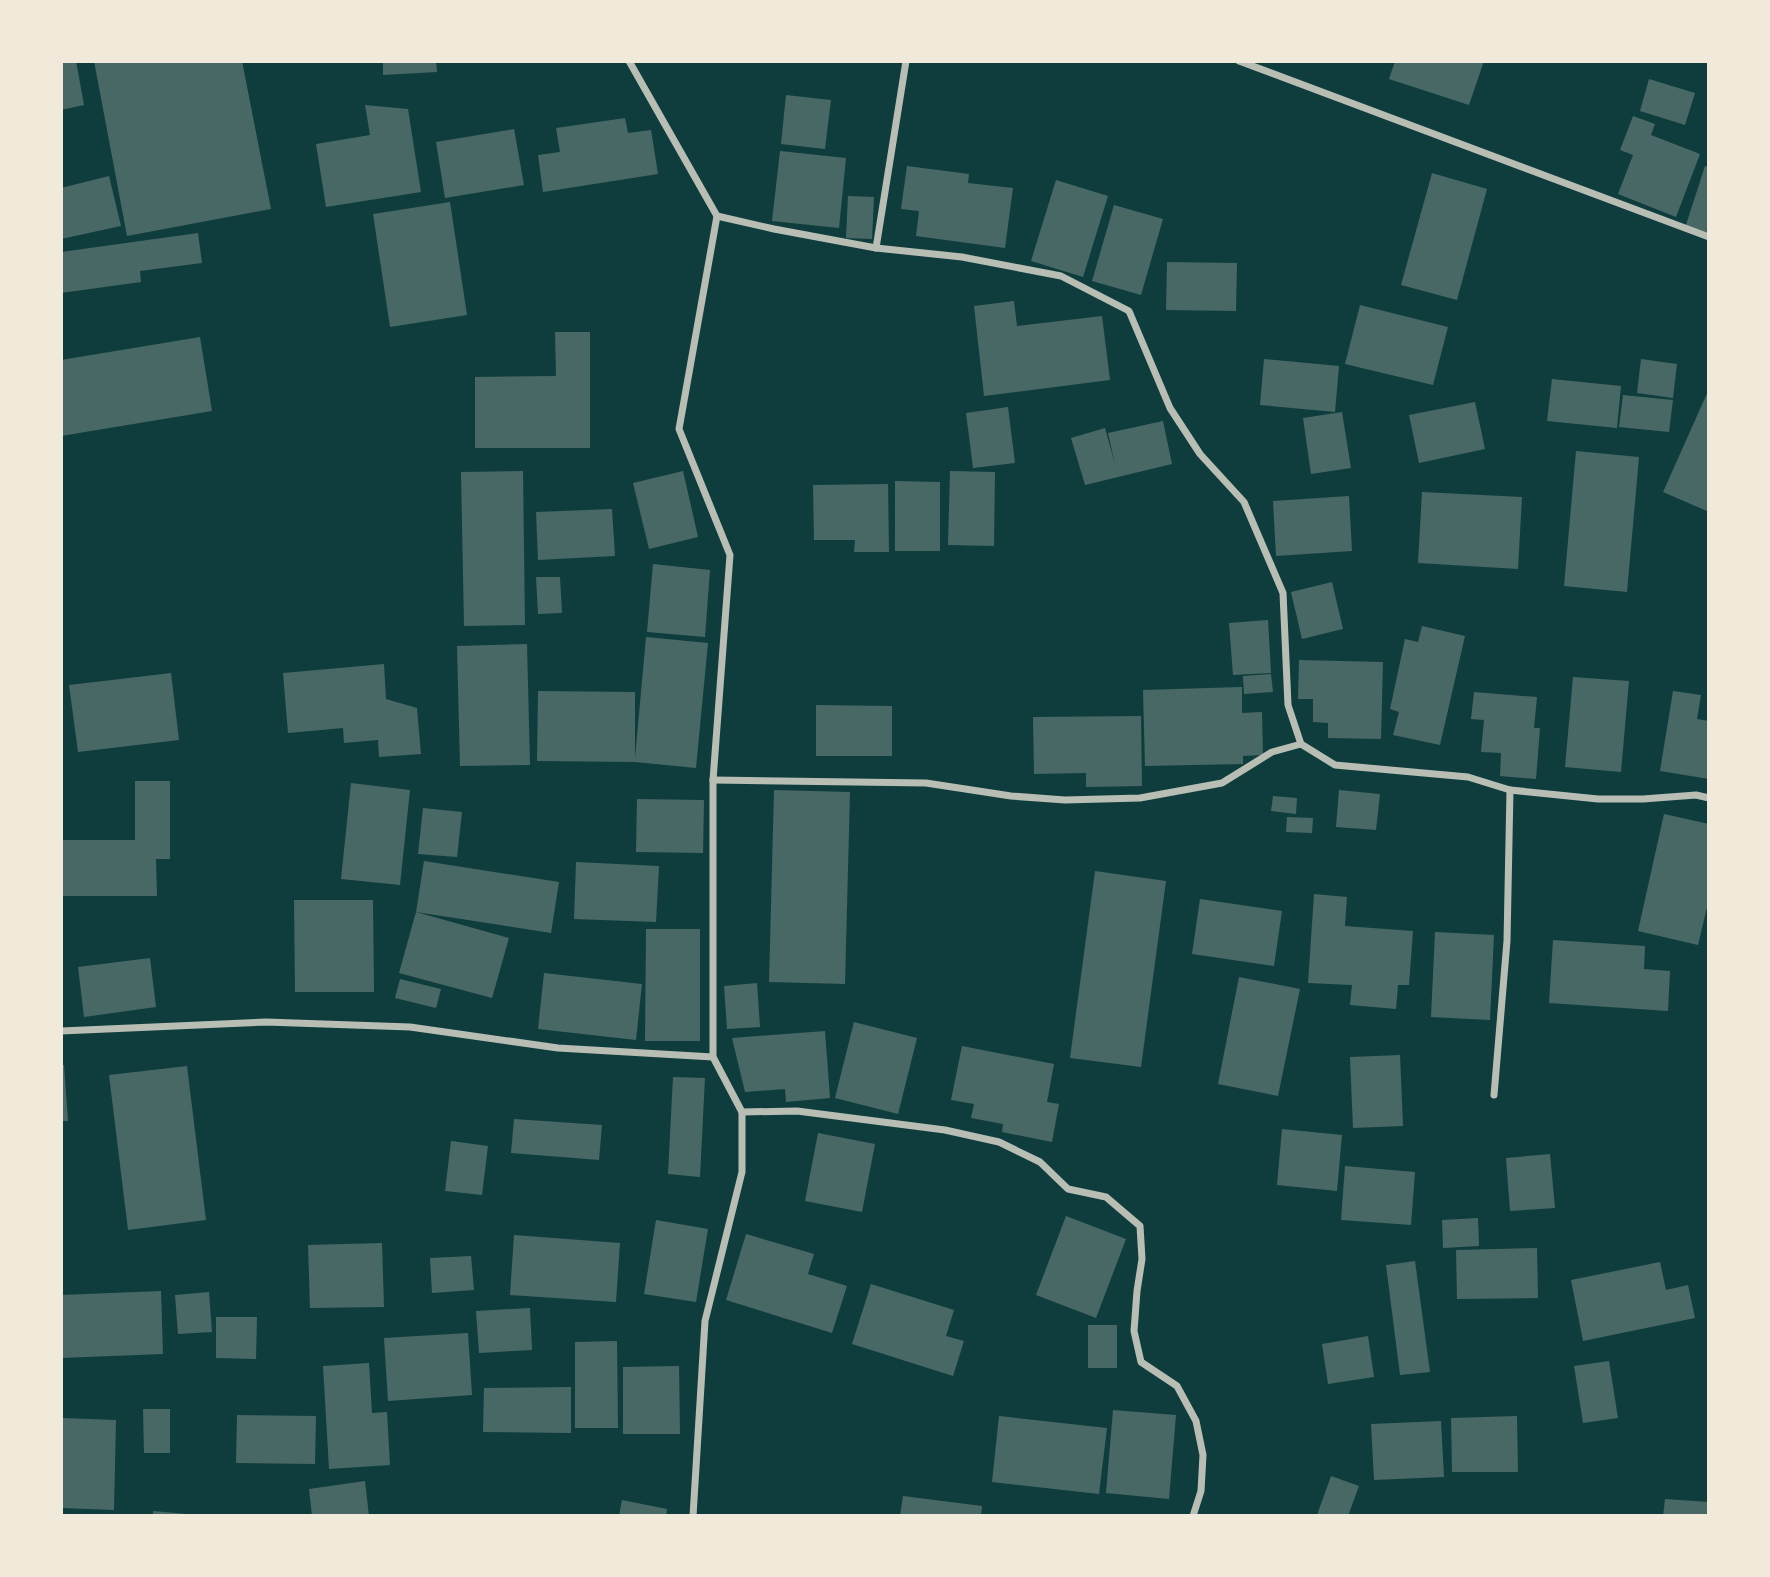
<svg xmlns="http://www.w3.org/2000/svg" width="1770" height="1577" viewBox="0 0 1770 1577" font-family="Arial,sans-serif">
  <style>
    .building { fill: #486865 }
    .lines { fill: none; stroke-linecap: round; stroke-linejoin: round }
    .minor { stroke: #b8beb3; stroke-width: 7 }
  </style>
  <rect width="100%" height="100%" fill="#0f3d3e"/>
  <g class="building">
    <polygon points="61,61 76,61 84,105 61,110"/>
    <polygon points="94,61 242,61 271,209 127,236"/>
    <polygon points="383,61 436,61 437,72 383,75"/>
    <polygon points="1395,61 1484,61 1469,105 1389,79"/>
    <polygon points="1649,79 1695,93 1685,125 1640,111"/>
    <polygon points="786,95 831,100 825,149 781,144"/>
    <polygon points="365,105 408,109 421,192 326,207 316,144 370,135"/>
    <polygon points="1633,116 1655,124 1651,135 1700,154 1676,217 1618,194 1633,155 1620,150"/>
    <polygon points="625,118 628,133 651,130 658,174 543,192 538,155 560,152 556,128"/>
    <polygon points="514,129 524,185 445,198 436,142"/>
    <polygon points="780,151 846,158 839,228 772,221"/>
    <polygon points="907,166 969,174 968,183 1013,188 1005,248 916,236 919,211 901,209"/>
    <polygon points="1705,166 1709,167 1709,238 1684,231"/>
    <polygon points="1432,173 1487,189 1457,300 1401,285"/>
    <polygon points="109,176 121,226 61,239 61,188"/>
    <polygon points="1056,180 1108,196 1083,277 1031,261"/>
    <polygon points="848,196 874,197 872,239 846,238"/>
    <polygon points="450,202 467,315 390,327 373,214"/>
    <polygon points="1114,205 1163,219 1141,295 1092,281"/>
    <polygon points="198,233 202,263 140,271 141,282 61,293 61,252"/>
    <polygon points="1167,262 1237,263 1236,311 1166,310"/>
    <polygon points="1014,301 1017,326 1102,316 1110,380 984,396 974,306"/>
    <polygon points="1360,305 1448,327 1433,385 1345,364"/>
    <polygon points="555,332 590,332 590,448 475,448 475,377 556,376"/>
    <polygon points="200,337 212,411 61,436 61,360"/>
    <polygon points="1264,359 1339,366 1335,412 1260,405"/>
    <polygon points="1641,359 1677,364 1673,398 1637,393"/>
    <polygon points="1552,379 1621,386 1617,428 1547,421"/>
    <polygon points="1709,389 1709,512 1663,492"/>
    <polygon points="1623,395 1673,400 1669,432 1619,427"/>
    <polygon points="1475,402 1485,449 1419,463 1409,415"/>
    <polygon points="1008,407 1015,463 973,468 966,413"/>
    <polygon points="1342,412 1351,468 1311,474 1303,418"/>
    <polygon points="1163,421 1172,464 1085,485 1071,438 1105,428 1115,464 1108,433"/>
    <polygon points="1576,451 1639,457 1627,592 1564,586"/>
    <polygon points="523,471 525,625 464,626 461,472"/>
    <polygon points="683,471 698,537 649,549 633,483"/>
    <polygon points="950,471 995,472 994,546 948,545"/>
    <polygon points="895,481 940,482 940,551 895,551"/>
    <polygon points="888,484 889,552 854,552 855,540 814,540 813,485"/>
    <polygon points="1422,492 1522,497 1518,569 1418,563"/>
    <polygon points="1349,496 1352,551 1276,556 1273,501"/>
    <polygon points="612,509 615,556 538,560 536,512"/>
    <polygon points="653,564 710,570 705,637 647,632"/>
    <polygon points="536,577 560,577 562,613 538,614"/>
    <polygon points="1332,582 1343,629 1302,639 1291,592"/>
    <polygon points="1268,620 1271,673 1233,675 1229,623"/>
    <polygon points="1422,626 1465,636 1440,745 1393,735 1399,712 1390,709 1405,639 1418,642"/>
    <polygon points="646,637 708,643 696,768 635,762 537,761 538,691 635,692 635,758"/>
    <polygon points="527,644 530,765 460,766 457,646"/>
    <polygon points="1299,660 1383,662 1381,739 1328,738 1328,723 1313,722 1313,699 1298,699"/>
    <polygon points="384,664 386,699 417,708 421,754 379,757 378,740 344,743 343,728 288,733 283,673"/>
    <polygon points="171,673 179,740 78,752 69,685"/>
    <polygon points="1271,674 1273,692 1244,694 1243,676"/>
    <polygon points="1573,677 1629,681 1621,772 1565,767"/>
    <polygon points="1242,687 1242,713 1262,712 1263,755 1243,756 1243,764 1145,766 1143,690"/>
    <polygon points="1673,691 1701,695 1697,719 1709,721 1709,779 1660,771"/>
    <polygon points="1474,692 1537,697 1534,728 1540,728 1536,779 1500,776 1501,753 1481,752 1484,720 1471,719"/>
    <polygon points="816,705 892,706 892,756 816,756"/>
    <polygon points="1141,716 1142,786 1086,787 1086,773 1034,774 1033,717"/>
    <polygon points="135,781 170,781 170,859 156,859 157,896 61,896 61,840 135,840"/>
    <polygon points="351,783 410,790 400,885 341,879"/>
    <polygon points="774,790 850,792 845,984 769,982"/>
    <polygon points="1339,790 1380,794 1376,830 1336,827"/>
    <polygon points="1273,796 1297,798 1296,814 1271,811"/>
    <polygon points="637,799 704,800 703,853 636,852"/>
    <polygon points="423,808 462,812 457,857 418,854"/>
    <polygon points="1664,814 1709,824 1709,899 1698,945 1638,931"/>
    <polygon points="1287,817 1313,818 1312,833 1286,832"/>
    <polygon points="424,861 559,882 551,933 416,912"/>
    <polygon points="576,862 659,866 656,922 574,919"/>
    <polygon points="1095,871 1166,881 1141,1067 1070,1058"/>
    <polygon points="1314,894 1347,897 1345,926 1413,931 1409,985 1398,985 1396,1009 1350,1005 1352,985 1308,983"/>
    <polygon points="1200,899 1282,911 1274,966 1192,954"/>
    <polygon points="294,900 373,900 374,992 295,992"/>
    <polygon points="416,912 509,938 492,998 399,973"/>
    <polygon points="646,929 700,929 700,1041 645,1041"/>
    <polygon points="1435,932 1494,935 1490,1020 1431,1017"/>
    <polygon points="1553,940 1645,946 1644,969 1670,971 1668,1011 1549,1003"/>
    <polygon points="150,958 156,1007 84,1017 78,967"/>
    <polygon points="544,973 642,984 636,1040 538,1029"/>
    <polygon points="1239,977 1300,989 1278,1096 1218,1084"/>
    <polygon points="400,979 441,989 436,1008 395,998"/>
    <polygon points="757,983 760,1027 727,1029 724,986"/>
    <polygon points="854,1022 917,1038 898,1114 835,1098"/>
    <polygon points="825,1031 830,1098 786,1102 785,1089 745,1092 732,1038"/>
    <polygon points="962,1046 1054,1064 1047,1102 1059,1104 1052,1142 1002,1132 1003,1124 971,1118 974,1104 951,1100"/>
    <polygon points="1400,1055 1403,1126 1353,1128 1350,1057"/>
    <polygon points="61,1065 64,1065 68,1121 61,1121"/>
    <polygon points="187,1066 206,1220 128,1230 109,1075"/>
    <polygon points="673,1077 705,1078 700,1177 668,1174"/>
    <polygon points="514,1119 602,1125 599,1160 511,1153"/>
    <polygon points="1282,1129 1342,1135 1337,1191 1277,1185"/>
    <polygon points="818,1133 875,1144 862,1212 805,1201"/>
    <polygon points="451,1141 488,1146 482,1195 445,1191"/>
    <polygon points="1550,1154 1555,1208 1510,1211 1506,1158"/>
    <polygon points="1345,1166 1415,1172 1411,1225 1341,1220"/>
    <polygon points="1066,1216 1126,1239 1096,1318 1036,1295"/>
    <polygon points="1478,1218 1479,1246 1443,1248 1442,1220"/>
    <polygon points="656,1220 708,1229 696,1302 644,1294"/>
    <polygon points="746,1234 814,1254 808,1274 847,1286 832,1333 726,1300"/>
    <polygon points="514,1235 620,1243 616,1302 510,1295"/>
    <polygon points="382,1243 384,1307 310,1308 308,1245"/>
    <polygon points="1537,1248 1538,1298 1457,1299 1456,1250"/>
    <polygon points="471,1256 474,1290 432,1293 430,1258"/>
    <polygon points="1415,1261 1430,1372 1400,1375 1386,1265"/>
    <polygon points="1660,1262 1666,1290 1688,1285 1695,1318 1583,1341 1571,1280"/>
    <polygon points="871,1284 954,1310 946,1336 964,1341 953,1376 852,1344"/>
    <polygon points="161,1291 163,1354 61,1358 61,1295"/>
    <polygon points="209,1292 212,1332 178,1334 175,1295"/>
    <polygon points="530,1308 532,1350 479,1353 476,1311"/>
    <polygon points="216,1317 257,1317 256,1359 216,1358"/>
    <rect x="1088" y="1325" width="29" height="43"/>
    <polygon points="468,1333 472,1395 388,1401 384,1338"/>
    <polygon points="1368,1336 1374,1377 1328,1384 1322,1344"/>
    <polygon points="617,1341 618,1428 575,1428 575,1342"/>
    <polygon points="1609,1361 1618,1418 1583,1423 1574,1366"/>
    <polygon points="369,1363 372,1413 387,1412 390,1465 329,1469 323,1366"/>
    <polygon points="679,1366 680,1434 623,1434 623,1367"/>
    <polygon points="571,1387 571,1433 483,1432 484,1388"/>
    <polygon points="143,1409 170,1409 170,1453 144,1453"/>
    <polygon points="1113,1410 1176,1415 1169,1499 1106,1493"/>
    <polygon points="237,1415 316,1416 315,1464 236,1463"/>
    <polygon points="999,1416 1107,1428 1099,1494 992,1482"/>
    <polygon points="1517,1416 1518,1472 1452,1472 1451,1418"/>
    <polygon points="63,1418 116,1420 114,1510 61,1508"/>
    <polygon points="1441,1421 1444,1477 1374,1480 1371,1424"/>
    <polygon points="1331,1476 1359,1486 1348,1516 1317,1515"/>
    <polygon points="365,1481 369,1516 312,1516 309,1489"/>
    <polygon points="903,1496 982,1506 981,1516 900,1516"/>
    <polygon points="1665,1499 1709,1502 1709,1516 1663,1516"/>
    <polygon points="622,1500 667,1509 666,1516 619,1516"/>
    <polygon points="153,1511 187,1514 187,1516 153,1516"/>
  </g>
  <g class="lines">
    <g class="minor">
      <polyline points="629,61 717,216 679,429 730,555 713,780 713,1057 742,1112 742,1172 705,1321 693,1516"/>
      <polyline points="1239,61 1709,237"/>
      <polyline points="717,216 774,229 876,248 962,257 1061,276 1129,311 1170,408 1200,454 1244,502 1283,593 1288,705 1301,744 1335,765 1468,777 1510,790 1598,799 1643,799 1696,795 1709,798"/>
      <polyline points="876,248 906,61"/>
      <polyline points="713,780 926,783 1011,796 1065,800 1140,798 1222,783 1272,752 1301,744"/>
      <polyline points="61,1031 266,1022 410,1027 558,1048 713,1057"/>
      <polyline points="1494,1095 1507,941 1510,790"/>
      <polyline points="742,1112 797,1111 945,1130 999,1142 1040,1162 1068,1189 1106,1197 1140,1226 1142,1259 1137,1291 1134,1331 1141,1362 1177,1386 1196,1421 1203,1455 1201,1491 1193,1516"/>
    </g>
  </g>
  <rect width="1770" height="1577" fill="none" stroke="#f1e9da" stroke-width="126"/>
</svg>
